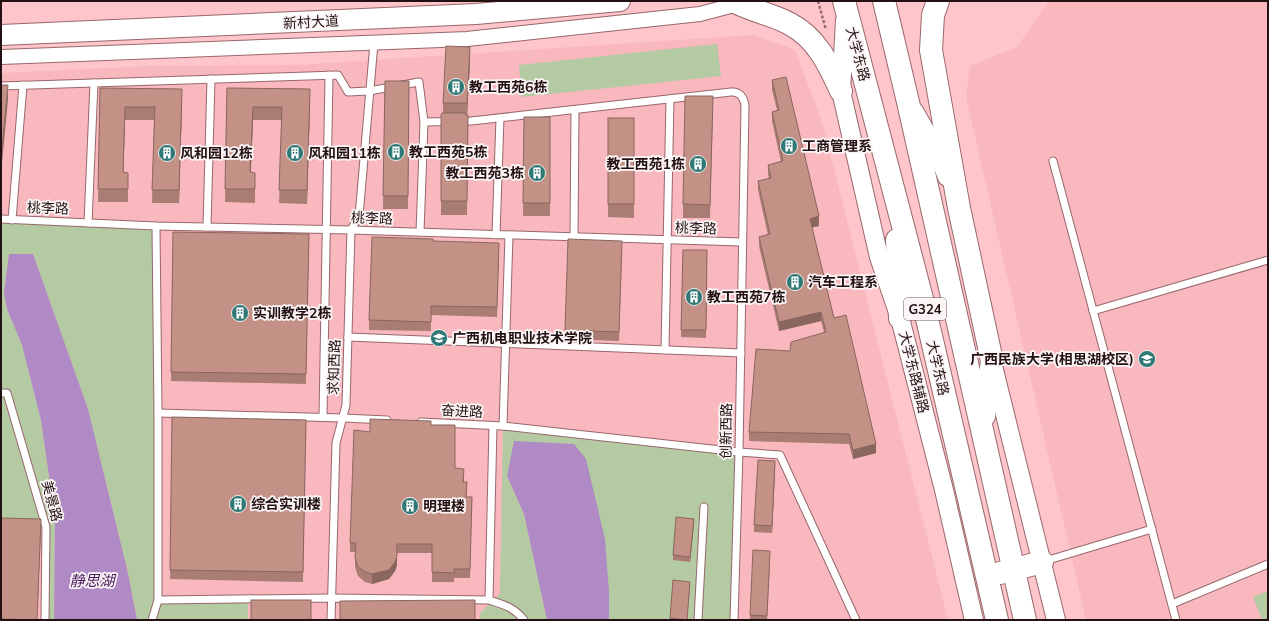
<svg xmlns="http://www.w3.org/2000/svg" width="1269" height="621" viewBox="0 0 1269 621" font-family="Mulish,'Noto Sans SC',sans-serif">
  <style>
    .built { fill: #f8b8bd }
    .green { fill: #b3caa3 }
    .water { fill: #af8ac4 }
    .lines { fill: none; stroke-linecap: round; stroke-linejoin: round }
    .service-casing { stroke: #98676b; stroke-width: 9 }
    .minor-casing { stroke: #98676b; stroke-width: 16 }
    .tertiary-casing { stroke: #98676b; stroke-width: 20 }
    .secondary-casing { stroke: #98676b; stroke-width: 22 }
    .primary-casing { stroke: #98676b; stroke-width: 24 }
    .path { stroke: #926d70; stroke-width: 2.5; stroke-dasharray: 3 2; stroke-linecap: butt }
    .service { stroke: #fff; stroke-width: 7 }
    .minor { stroke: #fff; stroke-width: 14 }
    .tertiary { stroke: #fff; stroke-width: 18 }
    .secondary { stroke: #fff; stroke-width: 20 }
    .primary { stroke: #fff; stroke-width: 22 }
    .wall { fill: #a97d73 }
    .shaded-wall { fill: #89665e }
    .building { fill: #c49186; stroke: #89665e }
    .labels { text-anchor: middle; stroke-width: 3.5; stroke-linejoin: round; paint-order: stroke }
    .shield { fill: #fbf5f6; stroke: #645556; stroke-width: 1 }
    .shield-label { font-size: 13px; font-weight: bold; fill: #231012 }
    .street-label { font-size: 14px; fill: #231012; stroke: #fbf5f6 }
    .poi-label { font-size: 14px; font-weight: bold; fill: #231012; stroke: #fbf5f6; text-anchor: start }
    .water-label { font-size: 15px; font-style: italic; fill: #4a1a60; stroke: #fbf5f6 }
  </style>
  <rect width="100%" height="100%" fill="#fec6ca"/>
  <g class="built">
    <polygon points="1049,1 1268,1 1268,620 1086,620 966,97 970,66 1017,47"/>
    <polygon points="753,35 795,50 822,122 948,620 1,620 1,73 149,66 299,65"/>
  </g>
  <g class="green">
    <polygon points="717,44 721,76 522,97 519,65"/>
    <polygon points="1,219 156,226 158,600 248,599 248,620 137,620 128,573 88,409 33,254 9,254 4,293 7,309 22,345 41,420 55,518 54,620 45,620 46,528 1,524"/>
    <polygon points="503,426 739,452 734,620 687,620 690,587 670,620 609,620 609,592 507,476 524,514 547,620 480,620 480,613 500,594"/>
    <polygon points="1268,591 1268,620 1262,620 1253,597"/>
  </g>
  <g class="water">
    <polygon points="9,254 33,254 88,409 128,573 137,620 54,620 55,518 41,420 22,345 7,309 4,293"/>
    <polygon points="514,441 574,444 586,459 605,539 609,592 609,620 547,620 524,514 507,476"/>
  </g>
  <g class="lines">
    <g class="service-casing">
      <g id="service">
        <path d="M 1,86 L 338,75 L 348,92 L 369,91 L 419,82 L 424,122 L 471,121 L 731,92 C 740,91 744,98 745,106 L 739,452 L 734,620"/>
        <polyline points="1053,161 1176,620"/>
        <polyline points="1,219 156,226 351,230 742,242"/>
        <polyline points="12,220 23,85"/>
        <polyline points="88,223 94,83"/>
        <polyline points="207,227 211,79"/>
        <polyline points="420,232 424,122"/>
        <polyline points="496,235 500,118"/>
        <polyline points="574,237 575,110"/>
        <polyline points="1093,311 1268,260"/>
        <polyline points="348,337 741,353"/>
        <polyline points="665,350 670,99"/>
        <polyline points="1,393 7,393 46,527 45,620"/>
        <polyline points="158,413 343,418 387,420"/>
        <polyline points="323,417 329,75"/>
        <polyline points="421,422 503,426 739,452 780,455 856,620"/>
        <polyline points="503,426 509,235"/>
        <polyline points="1045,561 1152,529"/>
        <polyline points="158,600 332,598 489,600 493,426"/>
        <path d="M 489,600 C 504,605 514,607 524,620"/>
        <polyline points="1172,604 1268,564"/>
        <polyline points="152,620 158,600 158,413 156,226"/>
        <polyline points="331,620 336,443 346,405 351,230 359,216 374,43"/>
        <polyline points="698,620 704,507"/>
      </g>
    </g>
    <g class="minor-casing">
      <polyline id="minor" points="1,57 467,39 700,14 738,4 741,2"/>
    </g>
    <g class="tertiary-casing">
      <g id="tertiary">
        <polyline points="845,20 841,91 879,257 900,318 944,490 974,620"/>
        <polyline points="914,111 936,149 947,177"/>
        <polyline points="993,366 1056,620"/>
      </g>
    </g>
    <g class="secondary-casing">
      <polyline id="secondary" points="1,35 476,14 620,1"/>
    </g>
    <g class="primary-casing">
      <g id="primary">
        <path d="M 733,1 C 751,11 772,14 790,24 C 817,38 829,65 841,91"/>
        <polyline points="844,1 925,310 997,620"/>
        <polyline points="884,1 908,102 1025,620"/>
        <polyline points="938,1 933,15 931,50 959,208 992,361 984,416"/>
        <polyline points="897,240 900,318"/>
        <polyline points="1000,573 1042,562"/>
      </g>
    </g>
    <polyline class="path" points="818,1 826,30"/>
    <use href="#service" class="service"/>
    <use href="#minor" class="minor"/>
    <use href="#tertiary" class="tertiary"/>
    <use href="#secondary" class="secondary"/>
    <use href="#primary" class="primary"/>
  </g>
  <g class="wall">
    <polygon points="470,60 467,115 468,115 467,215 441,215 441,115 443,113 443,103"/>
    <polygon points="772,80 819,226 812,227 834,318 876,453 853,459 849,444 749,441 749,432 790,351 824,332 821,321 779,331 759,246 759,237 768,235 758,190 758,181 769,179 768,174 768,165 781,162 772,121 772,112 777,110 772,90"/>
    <polygon points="385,81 409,81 408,209 383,209"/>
    <polygon points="100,88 182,102 179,203 152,203 154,120 125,120 123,172 128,173 128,202 98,202"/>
    <polygon points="227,88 310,102 307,204 279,203 282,120 253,120 251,172 255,173 255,203 225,202"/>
    <polygon points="713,110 710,218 683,218 683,204"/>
    <polygon points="524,117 550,117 550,216 523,216"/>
    <polygon points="608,118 634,118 634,218 608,217"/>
    <polygon points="173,232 309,234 306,384 171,381"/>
    <polygon points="622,250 619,341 565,339 565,330"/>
    <polygon points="683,250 707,250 706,338 681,337"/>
    <polygon points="499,252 497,317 431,315 431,331 369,330 369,320"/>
    <polygon points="172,417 306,420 303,582 170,579"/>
    <polygon points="431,425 455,468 464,478 464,482 467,497 472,497 470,578 454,578 454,582 432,582 432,553 397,553 397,565 395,571 389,579 372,584 365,582 358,576 355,567 355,552 350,552 350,543 370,431"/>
    <polygon points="775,469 772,533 754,532 754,525"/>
    <polygon points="694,523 690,562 673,560 673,555"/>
    <polygon points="770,558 767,620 750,620 750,615"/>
    <polygon points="673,580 690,586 687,620 670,620"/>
  </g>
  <g class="shaded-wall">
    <polygon points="470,47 470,60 467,116 467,103"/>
    <polygon points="8,85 8,99 1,173 1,159"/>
    <polygon points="182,89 182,102 179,203 179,190"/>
    <polygon points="310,89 310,102 307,204 307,190"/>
    <polygon points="125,107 125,120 123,186 123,172"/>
    <polygon points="253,107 253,120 250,186 250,172"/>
    <polygon points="819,216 819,226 810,228 810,219"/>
    <polygon points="821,312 821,321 779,331 779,322"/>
    <polygon points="876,444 876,453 853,459 853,450"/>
    <polygon points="775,461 775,469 772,533 772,526"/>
    <polygon points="41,519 41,529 37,620"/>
    <polygon points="694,519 694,523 690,562 690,557"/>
    <polygon points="397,556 397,565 395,571 389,579 372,584 372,574"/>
  </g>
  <g class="building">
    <polygon points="446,46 470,47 467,103 443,103"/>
    <polygon points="786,77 819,216 810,219 834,318 846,315 876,444 853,450 849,434 749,432 756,349 790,351 791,342 826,332 821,312 779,322 759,237 770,234 758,181 771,178 768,165 783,161 772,112 779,110 772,80"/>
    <polygon points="385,81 409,81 408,196 383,196"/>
    <polygon points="1,85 8,85 1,159"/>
    <polygon points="100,88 182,89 179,190 152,190 155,107 125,107 123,172 128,173 128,189 98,189"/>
    <polygon points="227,88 310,89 307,190 279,190 282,107 253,107 250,172 255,173 255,189 225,189"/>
    <polygon points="685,96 713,96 710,205 683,204"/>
    <polygon points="442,113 466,113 466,115 468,115 467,201 441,201 441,115"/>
    <polygon points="524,117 550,117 550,203 523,203"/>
    <rect x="608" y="118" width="26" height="86"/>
    <polygon points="173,232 309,234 306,374 171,372"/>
    <polygon points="372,237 433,239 433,241 499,243 497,307 431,306 431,322 369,320"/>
    <polygon points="568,239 622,241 619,332 565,330"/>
    <polygon points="683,250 707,250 706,330 681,330"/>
    <polygon points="172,417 306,420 303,572 170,570"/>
    <polygon points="370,419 431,421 431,425 455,425 455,468 464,469 463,482 467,482 466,497 472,497 470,569 454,569 454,573 432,572 432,544 397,544 397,556 395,562 389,570 372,574 365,572 358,567 355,557 356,543 350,543 354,430 370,432"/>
    <polygon points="758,460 775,461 772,526 754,525"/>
    <polygon points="676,517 694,519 690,557 673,555"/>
    <polygon points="1,518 41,519 37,620 1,619"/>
    <polygon points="753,550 770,551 767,616 750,615"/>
    <polygon points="673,580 690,582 687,620 670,618"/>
    <rect x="251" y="600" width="60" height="20"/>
    <polygon points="475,600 475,620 340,620 340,601"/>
  </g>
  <defs>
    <g id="building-disc" transform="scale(0.9)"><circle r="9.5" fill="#2f7876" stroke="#fbf5f6"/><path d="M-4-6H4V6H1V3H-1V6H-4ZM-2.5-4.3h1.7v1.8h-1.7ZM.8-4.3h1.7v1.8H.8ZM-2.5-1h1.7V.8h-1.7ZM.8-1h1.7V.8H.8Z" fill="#fff"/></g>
    <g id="university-disc" transform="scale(0.9)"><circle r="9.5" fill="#2f7876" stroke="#fbf5f6"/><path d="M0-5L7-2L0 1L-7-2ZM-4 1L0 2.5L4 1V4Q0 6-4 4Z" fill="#fff"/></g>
  </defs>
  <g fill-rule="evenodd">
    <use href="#building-disc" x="456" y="87"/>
    <use href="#building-disc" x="789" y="146"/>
    <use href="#building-disc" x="396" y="152"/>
    <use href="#building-disc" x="167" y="153"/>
    <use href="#building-disc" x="295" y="153"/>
    <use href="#building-disc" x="698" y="164"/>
    <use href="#building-disc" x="537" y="173"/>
    <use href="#building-disc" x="795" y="282"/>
    <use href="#building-disc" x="694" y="297"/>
    <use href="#building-disc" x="240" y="313"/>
    <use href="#university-disc" x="439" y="338"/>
    <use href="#university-disc" x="1147" y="359"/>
    <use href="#building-disc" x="238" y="504"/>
    <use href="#building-disc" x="410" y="506"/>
  </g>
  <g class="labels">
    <rect class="shield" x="904" y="298" width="42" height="22" rx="3"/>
    <g class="shield-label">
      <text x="925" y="314">G324</text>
    </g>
    <g class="street-label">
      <text transform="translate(311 22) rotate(-3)" y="5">新村大道</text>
      <text transform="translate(858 54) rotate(75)" y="5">大学东路</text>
      <text transform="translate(48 208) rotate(2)" y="5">桃李路</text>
      <text transform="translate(372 218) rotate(2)" y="5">桃李路</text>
      <text transform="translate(696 228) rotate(2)" y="5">桃李路</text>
      <text transform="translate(334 367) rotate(-88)" y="5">求知西路</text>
      <text transform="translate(938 368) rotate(77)" y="5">大学东路</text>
      <text transform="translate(914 372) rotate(76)" y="5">大学东路辅路</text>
      <text transform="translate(462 411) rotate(3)" y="5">奋进路</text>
      <text transform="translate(726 431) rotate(-89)" y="5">创新西路</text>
      <text transform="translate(52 501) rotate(75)" y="5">美景路</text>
    </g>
    <g class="poi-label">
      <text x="469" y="92">教工西苑6栋</text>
      <text x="802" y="151">工商管理系</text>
      <text x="409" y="157">教工西苑5栋</text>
      <text x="180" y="158">风和园12栋</text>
      <text x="308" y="158">风和园11栋</text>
      <text x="685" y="169" text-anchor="end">教工西苑1栋</text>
      <text x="524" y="178" text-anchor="end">教工西苑3栋</text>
      <text x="808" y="287">汽车工程系</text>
      <text x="707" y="302">教工西苑7栋</text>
      <text x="253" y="318">实训教学2栋</text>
      <text x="452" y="343">广西机电职业技术学院</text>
      <text x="1134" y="364" text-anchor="end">广西民族大学(相思湖校区)</text>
      <text x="251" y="509">综合实训楼</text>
      <text x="423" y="511">明理楼</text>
    </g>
    <g class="water-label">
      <text x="92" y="586">静思湖</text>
    </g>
  </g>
  <rect width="1269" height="621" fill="none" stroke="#231012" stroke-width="4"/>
</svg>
